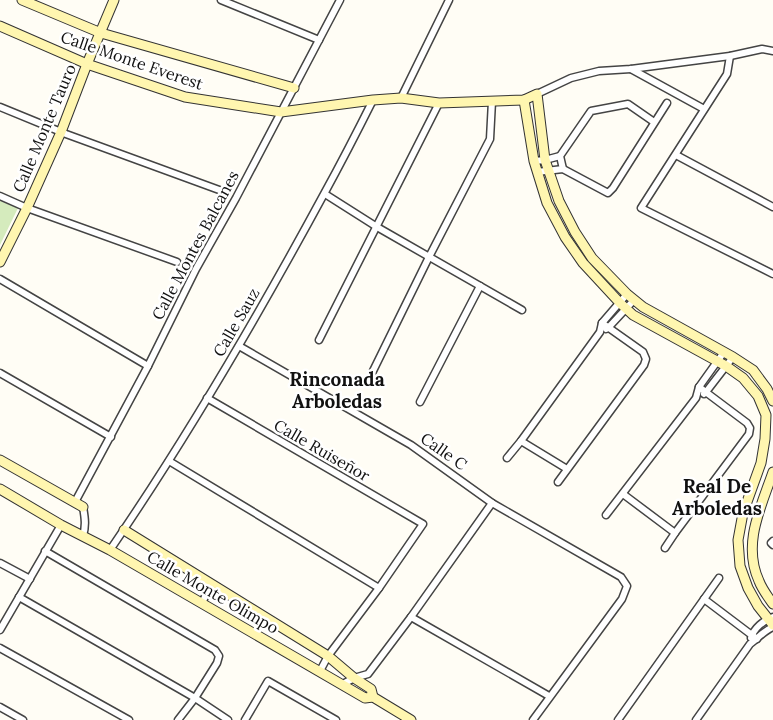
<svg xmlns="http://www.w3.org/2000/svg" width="773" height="720" viewBox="0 0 773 720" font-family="Lora,serif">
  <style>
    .green { fill: #d5ebbd }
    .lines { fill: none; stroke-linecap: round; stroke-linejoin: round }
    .street-casing { stroke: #444; stroke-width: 9 }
    .secondary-casing { stroke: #333; stroke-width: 11 }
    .street { stroke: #fff; stroke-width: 6 }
    .secondary { stroke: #fff6b0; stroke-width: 9 }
    .labels { text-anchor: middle; stroke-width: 5; stroke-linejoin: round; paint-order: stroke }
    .street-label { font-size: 16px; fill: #111; stroke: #fff }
    .quarter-label { font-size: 19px; font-weight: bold; fill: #111; stroke: #fff }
  </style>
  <rect width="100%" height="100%" fill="#fffdf5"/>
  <polygon class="green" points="0,201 18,208 0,245"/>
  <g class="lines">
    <g class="street-casing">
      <g id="street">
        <polyline points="221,0 319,40"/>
        <polyline points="730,56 727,74 641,208 773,274"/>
        <polyline points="631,69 704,109"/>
        <polyline points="537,94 571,78 599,71 631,69 730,56 762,49 773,51"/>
        <polyline points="401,98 449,0"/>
        <polyline points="0,107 66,134 222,191"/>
        <polyline points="676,155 773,207"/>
        <polyline points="534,161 545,160 560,156"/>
        <polyline points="563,169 560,156 591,111 628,104 654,122"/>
        <polyline points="537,172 563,169 608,193 613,188 667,103"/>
        <polyline points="325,194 377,227 522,310"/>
        <polyline points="0,196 27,208 177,262"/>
        <polyline points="0,279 148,366"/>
        <polyline points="606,329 608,328 634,300"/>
        <polyline points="319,340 439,103"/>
        <polyline points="239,346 411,445 492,503 621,577 627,586 622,599 533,720"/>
        <polyline points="0,373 111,437"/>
        <polyline points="372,373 429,257 490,139 492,101"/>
        <polyline points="704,394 706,392 733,357"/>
        <polyline points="207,398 423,524 379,588 328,656 320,671"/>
        <polyline points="420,402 480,286"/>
        <polyline points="521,441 567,469"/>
        <polyline points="507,458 521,441 600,332 602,323 627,294"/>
        <polyline points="169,461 379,588"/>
        <polyline points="558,482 644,365 646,359 643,352 602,323"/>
        <polyline points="623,494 675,533"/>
        <polyline points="75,502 148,366 196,269 236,198 340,0"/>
        <polyline points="606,515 696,398 699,387 724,352"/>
        <path d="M 83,536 C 86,526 85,518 83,507"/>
        <polyline points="773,541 771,543 773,545"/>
        <polyline points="665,548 675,533 749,434 750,428 747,423 699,387"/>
        <path d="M 110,550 C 188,436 258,316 324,194 C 341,163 357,132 373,100"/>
        <polyline points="45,551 215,650 219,656 217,663 195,698 178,720"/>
        <polyline points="0,563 30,579"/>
        <polyline points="19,597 195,698 228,720"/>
        <polyline points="704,599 757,639"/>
        <polyline points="202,603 211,584"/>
        <polyline points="411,617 549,696"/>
        <polyline points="0,630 61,525"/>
        <path d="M 751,638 C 754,628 764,620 773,617"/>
        <polyline points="0,648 129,720"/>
        <polyline points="343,684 354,678 368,674 411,617 492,503"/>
        <polyline points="0,707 23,720"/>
        <polyline points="245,720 268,681 336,720"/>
        <polyline points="618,720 719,578"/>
        <path d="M 696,720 L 750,644 C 758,638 764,631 773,627"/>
      </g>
    </g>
    <g class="secondary-casing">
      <g id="secondary">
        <polyline points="22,0 101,33 294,88"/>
        <polyline points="0,26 87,64 185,97 281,112 373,100 401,98 439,103 524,100 537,94 545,160 559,201 575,232 592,258 627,294 643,307 733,357 753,370 767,389 773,401"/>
        <polyline points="524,100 534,161 547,203 565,237 583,263 620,303 633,315 726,366 743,378 758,396 766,415 765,439 761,463 743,513 738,540 740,566 748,588 758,606 773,625"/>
        <polyline points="0,262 27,208 61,132 87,64 114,0"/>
        <polyline points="0,460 83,507"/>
        <path d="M 773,472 C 761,507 742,544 759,581 C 762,589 768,597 773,604"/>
        <polyline points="0,489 61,525 110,550 365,698 373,697 411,720"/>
        <polyline points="124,530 328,656 354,678 371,689 373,697"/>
      </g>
    </g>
    <use href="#street" class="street"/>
    <use href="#secondary" class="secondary"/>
  </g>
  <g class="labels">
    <g class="street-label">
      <text transform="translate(132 60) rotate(19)" y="6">Calle Monte Everest</text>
      <text transform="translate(44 128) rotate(-67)" y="6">Calle Monte Tauro</text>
      <text transform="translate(195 245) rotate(-62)" y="6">Calle Montes Balcanes</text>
      <text transform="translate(236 322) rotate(-60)" y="6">Calle Sauz</text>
      <text transform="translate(322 450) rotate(30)" y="6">Calle Ruiseñor</text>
      <text transform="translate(444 451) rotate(35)" y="6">Calle C</text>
      <text transform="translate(213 592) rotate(30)" y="6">Calle Monte Olimpo</text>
    </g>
    <g class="quarter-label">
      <text x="337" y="386">Rinconada<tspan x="337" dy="22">Arboledas</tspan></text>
      <text x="717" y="493">Real De<tspan x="717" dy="22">Arboledas</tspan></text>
    </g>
  </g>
</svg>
